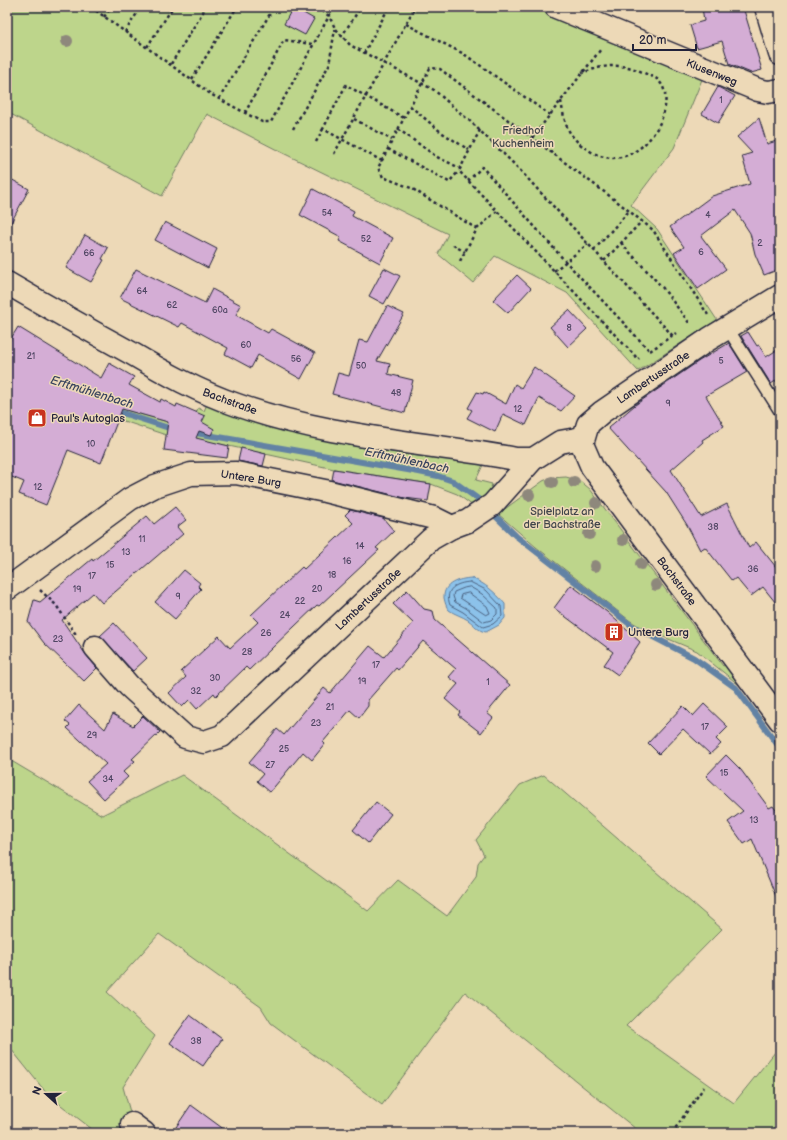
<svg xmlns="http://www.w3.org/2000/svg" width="787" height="1140" viewBox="0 0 787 1140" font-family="'Balsamiq Sans',sans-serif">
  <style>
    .green { fill: #bdd58b; stroke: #707c63 }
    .water { fill: #8cc2ea; stroke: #6282a4 }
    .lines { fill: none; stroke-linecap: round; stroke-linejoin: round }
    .shore { stroke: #4c6281; stroke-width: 1 }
    .stream { stroke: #6282a4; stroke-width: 6 }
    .building { fill: #d4add5; stroke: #22223b }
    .service-casing { stroke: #22223b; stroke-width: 14 }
    .minor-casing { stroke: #22223b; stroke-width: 25 }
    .path { stroke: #22223b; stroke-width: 2.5; stroke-dasharray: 3 3; stroke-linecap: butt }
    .service { stroke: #edd9b7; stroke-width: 11 }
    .minor { stroke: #edd9b7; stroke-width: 22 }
    .tree { fill: #8e887c }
    .labels { text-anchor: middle; stroke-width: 3; stroke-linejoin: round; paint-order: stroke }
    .number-label { font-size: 9px; fill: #4e4562 }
    .street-label { font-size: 11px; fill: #22223b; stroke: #edd9b7 }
    .park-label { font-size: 11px; fill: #41464b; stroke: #edd9b7 }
    .poi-label { font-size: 11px; fill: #22223b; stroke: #edd9b7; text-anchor: start }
    .water-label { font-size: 12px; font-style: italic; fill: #37425e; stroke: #edd9b7 }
  </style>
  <rect width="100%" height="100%" fill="#edd9b7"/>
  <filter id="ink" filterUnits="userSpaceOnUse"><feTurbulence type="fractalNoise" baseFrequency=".025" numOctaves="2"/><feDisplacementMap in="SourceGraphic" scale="8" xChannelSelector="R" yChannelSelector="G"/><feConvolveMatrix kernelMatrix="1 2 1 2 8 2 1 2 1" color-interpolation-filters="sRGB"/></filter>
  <g filter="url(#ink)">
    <g class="green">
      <polygon points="7,7 535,7 703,77 674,148 631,205 657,229 717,320 638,371 567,293 495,256 473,283 438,254 448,234 283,153 207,114 162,196 7,112"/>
      <path d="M 26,389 L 89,399 L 185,427 L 193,421 L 198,408 L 204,411 L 207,404 C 294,440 386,453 479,463 L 483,465 L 476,480 L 492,484 C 490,494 481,500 473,506 L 457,494 L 431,484 L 334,469 L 215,443 L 166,435 Z"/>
      <polygon points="566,477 580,481 590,489 723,666 725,665 739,685 697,651 640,627 629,620 536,547 498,514 543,481 550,478"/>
      <polygon points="8,759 102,815 182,775 368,911 398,880 447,916 476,877 478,863 484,855 476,840 520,785 544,775 722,929 626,1026 734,1103 780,1046 780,1133 641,1133 465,992 382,1105 271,1023 261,1007 159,934 107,992 155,1036 123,1087 132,1119 123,1133 97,1133 48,1095 7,1044"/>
    </g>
    <path class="water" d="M 471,578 C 485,583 496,593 505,604 L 505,618 L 499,625 L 486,632 C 478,631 475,625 468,620 C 462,616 454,614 449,610 C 446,607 445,602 444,598 C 443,583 459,579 471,578 Z"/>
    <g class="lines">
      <g class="shore">
        <path d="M 470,582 L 486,590 L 501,606 L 502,616 L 493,624 L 483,627 L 463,612 L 450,605 C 444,589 456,583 470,582 Z"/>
        <polygon points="470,587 482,594 497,608 497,614 491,620 484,622 466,608 455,602 453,596 454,592 464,588"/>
        <polygon points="469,593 487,606 490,613 486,615 460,598 461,595"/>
      </g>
      <g class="stream">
        <polyline points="113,410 175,430"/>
        <polyline points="190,432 419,472 438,476 453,481 478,499 516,536 632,626 694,658 736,688 780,748"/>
      </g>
    </g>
    <g class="building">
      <polygon points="293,7 314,19 305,35 284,24"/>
      <polygon points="702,7 743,7 762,70 751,73 729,64 722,41 697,48 690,25 704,21"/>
      <polygon points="718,87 735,96 718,123 702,114"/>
      <polygon points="759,118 767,144 780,140 780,269 764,275 755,254 750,233 735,210 701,236 726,269 698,289 674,253 684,247 670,227 712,196 750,184 742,156 752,153 737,137"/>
      <polygon points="7,177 29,189 7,230"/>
      <polygon points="313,189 354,211 352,216 393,238 380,263 339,241 341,237 300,215"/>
      <polygon points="165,222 217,249 208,268 155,240"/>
      <polygon points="85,235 108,248 102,259 104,260 91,282 66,268"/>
      <polygon points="384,268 400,276 384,304 369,296"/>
      <polygon points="136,269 205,303 212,289 241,305 236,315 268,333 271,329 315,353 301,379 258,355 251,368 225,354 228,348 182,323 179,327 120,298"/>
      <polygon points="517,275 531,288 508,313 493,300"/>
      <polygon points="387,306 404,314 377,361 390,364 388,374 413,380 405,413 332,394 338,373 349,376 359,340 368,342"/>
      <polygon points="569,310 587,329 568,347 550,327"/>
      <polygon points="18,327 101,378 109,363 134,377 129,385 160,402 161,399 176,407 177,404 205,416 202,422 214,429 211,435 199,431 196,438 229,446 227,458 164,450 168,422 122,409 101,463 68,450 46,505 19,494 24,482 7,475 7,345"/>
      <polygon points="748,332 757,346 759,345 766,357 780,348 780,378 771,384 741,336"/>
      <polygon points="729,343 747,372 706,396 724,426 702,440 703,442 671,470 701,517 727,504 749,548 756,542 780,572 780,608 763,587 751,596 736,578 732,581 705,547 700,550 687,525 666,492 608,428 635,405 699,361"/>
      <polygon points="534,367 575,396 561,411 539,398 526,425 503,414 495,432 467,418 472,410 468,408 477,392 483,394 484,392 506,404 515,384 521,388"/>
      <polygon points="241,448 266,454 263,466 238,461"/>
      <polygon points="334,469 431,484 428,501 405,498 332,480"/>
      <polygon points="175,507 186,520 177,527 183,534 102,603 93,593 62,620 86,655 97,668 84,681 44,643 28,622 34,600 40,602 92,559 93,561 147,516 154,524"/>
      <polygon points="350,510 383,518 394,531 376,548 379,550 319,606 317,605 249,670 246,667 216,696 214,693 197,709 189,700 182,707 169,693 186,677 181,671 219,636 230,648 258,622 251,615 302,567 304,569 353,523 345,515"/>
      <polygon points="184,570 200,583 198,586 201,589 175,619 155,602"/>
      <polygon points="571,585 607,612 640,642 618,675 604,665 613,652 554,608"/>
      <polygon points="407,590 424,609 433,611 435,620 510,685 487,713 493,718 481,733 458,715 460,712 445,699 458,684 449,677 456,669 423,641 398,670 396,668 368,700 368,706 359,718 350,710 323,742 325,744 312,760 303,752 270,792 257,781 263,774 249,762 277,729 284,735 324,688 330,693 370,646 384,657 413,623 393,604"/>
      <polygon points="114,623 147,658 133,671 100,636"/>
      <polygon points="704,704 728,727 716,739 721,744 710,754 683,729 659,754 648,743 683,706 693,716"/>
      <polygon points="79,705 105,729 113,714 133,726 143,716 160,732 132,759 135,761 123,772 128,777 104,799 87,781 106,764 67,728 70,725 65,721"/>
      <polygon points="726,755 741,770 769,808 773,806 780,816 780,906 752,839 744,844 728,822 743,811 706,776"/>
      <polygon points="376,802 391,814 368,843 353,830"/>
      <polygon points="190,1015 222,1039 203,1066 170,1043"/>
      <polygon points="191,1105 229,1133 172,1133"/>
    </g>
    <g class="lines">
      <g class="service-casing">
        <polyline id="service" points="728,329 780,411"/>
      </g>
      <g class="minor-casing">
        <g id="minor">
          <polyline points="556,7 758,90 768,92 780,90"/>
          <polyline points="766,7 780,54"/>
          <path d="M 7,283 C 48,307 89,330 131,353 C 165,373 199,392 237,405 C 327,437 422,442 516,459 L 533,459 L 560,442 L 582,438"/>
          <polyline points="780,296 709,339 602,412 588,424 582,444 592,467 780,720"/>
          <polyline points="7,589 130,499 155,486 191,474 236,473 325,491 434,518 452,527"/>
          <polyline points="95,647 129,686 185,737 204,742 222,736 431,539 452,527 468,521 492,505 533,459"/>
          <polyline points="132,1124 144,1133"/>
        </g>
      </g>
      <g class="path">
        <polyline points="91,7 212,95 262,122 271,122 334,7"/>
        <polyline points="317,7 329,16 335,28 350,45 434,90 472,123 517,167 673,336"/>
        <polyline points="104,17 111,7"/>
        <polyline points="406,24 464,54 550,115"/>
        <polyline points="125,32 141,7"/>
        <polyline points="341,37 361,7"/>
        <polyline points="147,47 173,7"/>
        <polyline points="364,53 389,7"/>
        <polyline points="171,64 206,7"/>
        <polyline points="192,79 237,7"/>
        <polyline points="219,99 274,7"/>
        <path d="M 561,101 C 565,125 567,137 590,151 C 638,181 684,105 658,80 C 655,77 648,75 644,73 C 623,62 603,65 582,73"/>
        <polyline points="410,106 441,132 469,150"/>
        <polyline points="245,113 284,40 312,44"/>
        <polyline points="354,119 392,140"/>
        <polyline points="293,129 329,65 335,29"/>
        <polyline points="398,129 437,157 460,168"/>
        <polyline points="480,130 459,171 638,359 639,358"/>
        <polyline points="532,138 601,49"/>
        <polyline points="316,142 323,129"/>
        <polyline points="388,149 449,182 459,171"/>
        <polyline points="334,154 415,7"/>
        <polyline points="382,161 323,129 346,85 404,118"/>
        <polyline points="468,181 482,167 566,262 650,351"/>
        <polyline points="477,229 411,188 383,177 378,168 430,68 440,69 619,203 653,230 708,315"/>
        <polyline points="621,243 662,287 690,324"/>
        <polyline points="453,245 465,252"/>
        <polyline points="594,250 629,211"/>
        <polyline points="460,261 477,229 497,211"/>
        <polyline points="604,261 642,221"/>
        <polyline points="554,271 588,244"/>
        <polyline points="650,351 676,333"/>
        <polyline points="40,590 56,605 77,636"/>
        <polyline points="672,1133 704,1087"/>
      </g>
      <use href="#service" class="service"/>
      <use href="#minor" class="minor"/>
    </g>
    <g class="tree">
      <circle cx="67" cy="41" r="6"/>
      <circle cx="552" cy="482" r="6"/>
      <circle cx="574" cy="482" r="6"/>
      <circle cx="529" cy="495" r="6"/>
      <circle cx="596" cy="503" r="6"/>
      <circle cx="589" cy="534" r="6"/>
      <circle cx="623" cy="540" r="6"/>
      <circle cx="641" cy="564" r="6"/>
      <circle cx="595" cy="566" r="6"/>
      <circle cx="656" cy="585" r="6"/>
    </g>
  </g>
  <defs>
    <g id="shop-square" transform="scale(1)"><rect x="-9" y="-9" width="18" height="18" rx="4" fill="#c8321e" stroke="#edd9b7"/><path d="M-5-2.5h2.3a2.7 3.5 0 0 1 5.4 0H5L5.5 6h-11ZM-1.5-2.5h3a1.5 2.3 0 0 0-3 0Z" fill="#fff"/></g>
    <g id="building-square" transform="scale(1)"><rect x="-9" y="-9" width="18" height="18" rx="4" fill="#c8321e" stroke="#edd9b7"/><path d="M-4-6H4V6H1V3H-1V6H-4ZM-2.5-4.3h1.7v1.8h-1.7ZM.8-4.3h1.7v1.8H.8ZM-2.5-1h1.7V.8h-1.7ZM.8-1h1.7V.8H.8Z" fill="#fff"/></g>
  </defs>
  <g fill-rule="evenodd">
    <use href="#shop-square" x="37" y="418"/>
    <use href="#building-square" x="614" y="632"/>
  </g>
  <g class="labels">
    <g class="number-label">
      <text x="721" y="103">1</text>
      <text x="327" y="216">54</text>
      <text x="708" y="218">4</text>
      <text x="366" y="242">52</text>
      <text x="760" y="246">2</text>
      <text x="701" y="255">6</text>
      <text x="89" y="256">66</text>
      <text x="142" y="294">64</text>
      <text x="172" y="308">62</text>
      <text x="220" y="313">60a</text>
      <text x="569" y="331">8</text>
      <text x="246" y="348">60</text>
      <text x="31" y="359">21</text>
      <text x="296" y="362">56</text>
      <text x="721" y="364">5</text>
      <text x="361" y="369">50</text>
      <text x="396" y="396">48</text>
      <text x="668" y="406">9</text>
      <text x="518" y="412">12</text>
      <text x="91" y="447">10</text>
      <text x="38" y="490">12</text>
      <text x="713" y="530">38</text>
      <text x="142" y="542">11</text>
      <text x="360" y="549">14</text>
      <text x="126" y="555">13</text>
      <text x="347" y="564">16</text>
      <text x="110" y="568">15</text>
      <text x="753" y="572">36</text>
      <text x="332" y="578">18</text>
      <text x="92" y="579">17</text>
      <text x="77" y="592">19</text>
      <text x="317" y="592">20</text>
      <text x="178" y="599">9</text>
      <text x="300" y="604">22</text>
      <text x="285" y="618">24</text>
      <text x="266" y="636">26</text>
      <text x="58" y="642">23</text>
      <text x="247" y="655">28</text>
      <text x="376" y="668">17</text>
      <text x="215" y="681">30</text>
      <text x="362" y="684">19</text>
      <text x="488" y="685">1</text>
      <text x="196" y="694">32</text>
      <text x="330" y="710">21</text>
      <text x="316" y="726">23</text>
      <text x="705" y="730">17</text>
      <text x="92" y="738">29</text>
      <text x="284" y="752">25</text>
      <text x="270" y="768">27</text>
      <text x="724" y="776">15</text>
      <text x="108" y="782">34</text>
      <text x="754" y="823">13</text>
      <text x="196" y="1044">38</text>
    </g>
    <g class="street-label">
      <text transform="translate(712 72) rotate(22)" y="4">Klusenweg</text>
      <text transform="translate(653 377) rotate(-34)" y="4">Lambertusstraße</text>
      <text transform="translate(230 401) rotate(20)" y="4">Bachstraße</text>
      <text transform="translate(251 478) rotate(9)" y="4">Untere Burg</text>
      <text transform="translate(677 581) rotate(53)" y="4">Bachstraße</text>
      <text transform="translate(368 599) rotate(-43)" y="4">Lambertusstraße</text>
    </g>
    <g class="park-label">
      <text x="523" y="134">Friedhof<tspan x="523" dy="13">Kuchenheim</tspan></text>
      <text x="562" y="515">Spielplatz an<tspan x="562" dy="13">der Bachstraße</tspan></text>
    </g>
    <g class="poi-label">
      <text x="51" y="422">Paul's Autoglas</text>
      <text x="628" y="636">Untere Burg</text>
    </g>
    <g class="water-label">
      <text transform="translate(92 392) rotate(17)" y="4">Erftmühlenbach</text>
      <text transform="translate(407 460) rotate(12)" y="4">Erftmühlenbach</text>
    </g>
  </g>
  <rect width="787" height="1140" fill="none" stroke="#edd9b7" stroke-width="24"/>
  <rect x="12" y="12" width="763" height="1116" fill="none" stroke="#22223b" stroke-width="1.5" filter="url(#ink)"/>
  <g transform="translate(46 1094) rotate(291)" stroke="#edd9b7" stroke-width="3" paint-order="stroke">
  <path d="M0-3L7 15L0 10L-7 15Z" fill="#22223b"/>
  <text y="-6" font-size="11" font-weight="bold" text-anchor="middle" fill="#22223b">N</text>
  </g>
  <path d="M633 44v6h63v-6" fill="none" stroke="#22223b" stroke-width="2"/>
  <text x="639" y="44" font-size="12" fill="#22223b" stroke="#edd9b7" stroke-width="3" paint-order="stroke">20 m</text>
</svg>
